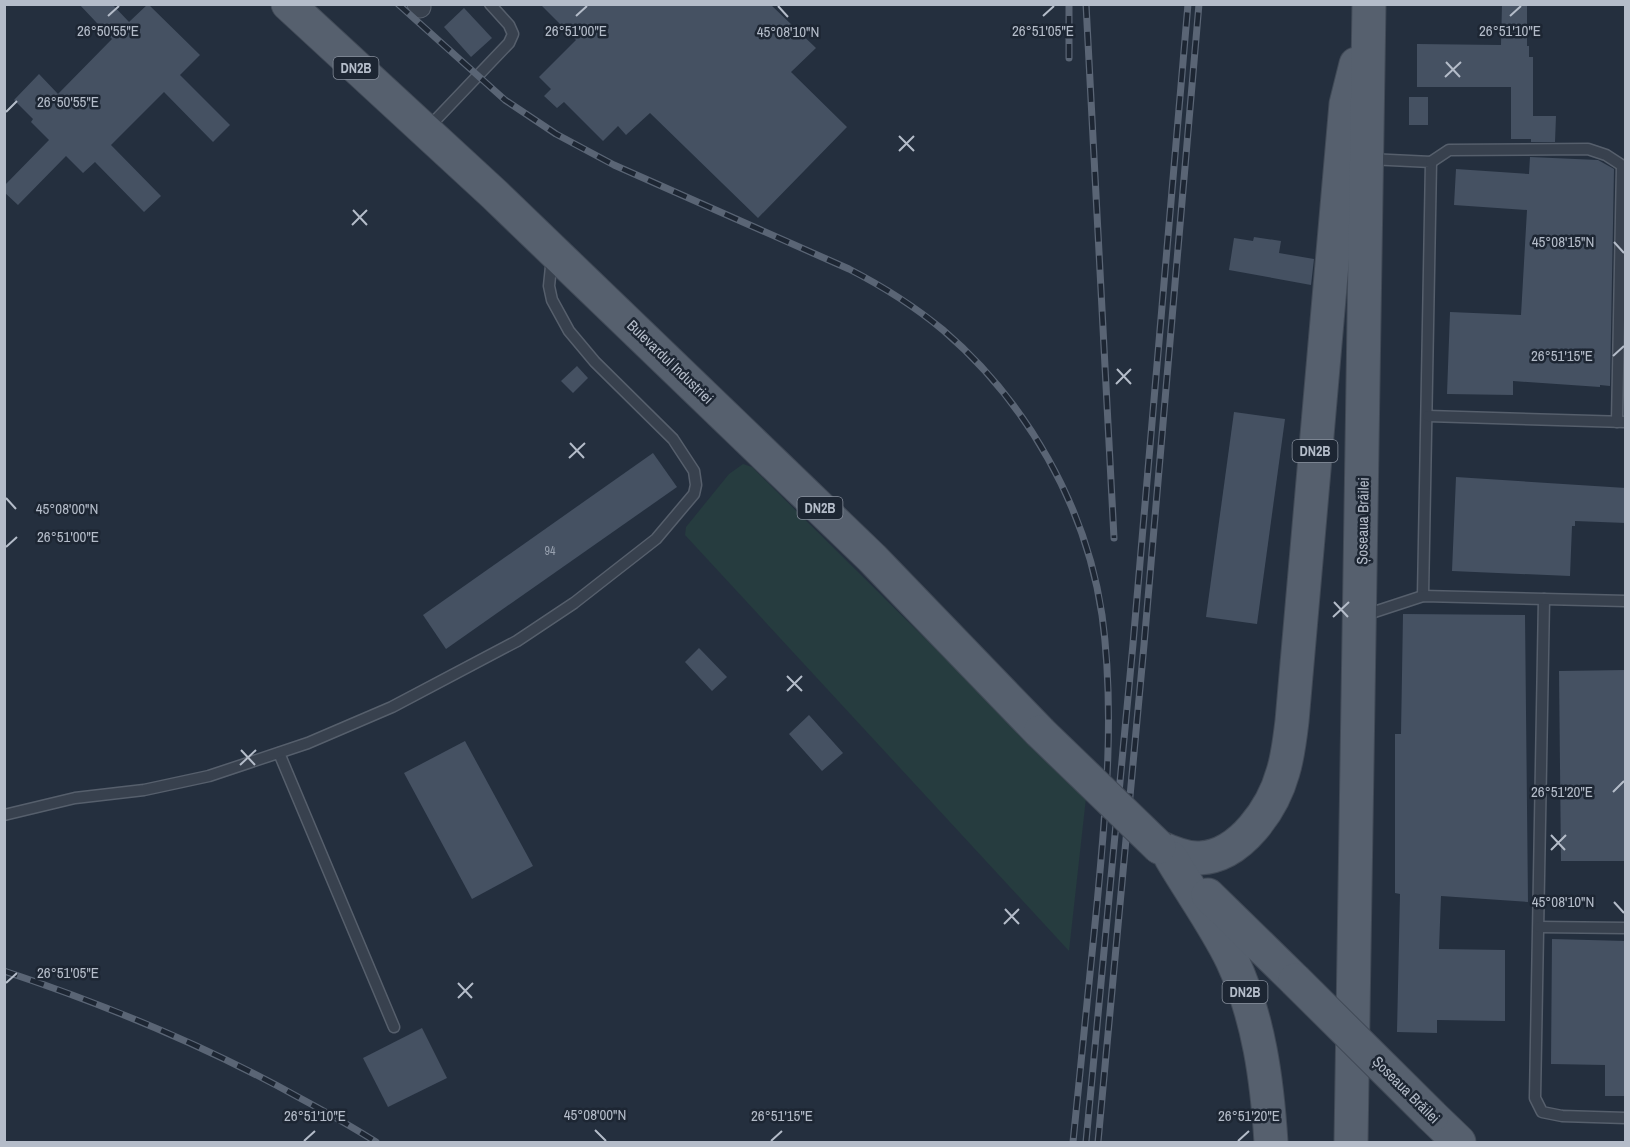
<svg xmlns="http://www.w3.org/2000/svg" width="1630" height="1147" viewBox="0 0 1630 1147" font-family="'Archivo Narrow',sans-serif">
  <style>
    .green { fill: #263c3f }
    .building { fill: #455162 }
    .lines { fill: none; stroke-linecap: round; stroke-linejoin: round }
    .service-casing { stroke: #565f6c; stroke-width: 13 }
    .minor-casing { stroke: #565f6c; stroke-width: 23 }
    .primary-casing { stroke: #414a57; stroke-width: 35 }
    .service { stroke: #38414e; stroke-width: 10 }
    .minor { stroke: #38414e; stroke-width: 21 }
    .primary { stroke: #56606e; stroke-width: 33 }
    .rail-casing { stroke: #5a6575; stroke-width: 7 }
    .rail { stroke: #1d2633; stroke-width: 4.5; stroke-dasharray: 14; stroke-linecap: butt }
    .primary-bridge-casing { stroke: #414a57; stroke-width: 35; stroke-linecap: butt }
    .primary-bridge { stroke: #56606e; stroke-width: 33 }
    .ticks { fill: none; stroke: #b4bcc9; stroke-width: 2 }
    .labels { text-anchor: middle; stroke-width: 5; stroke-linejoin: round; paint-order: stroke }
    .number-label { font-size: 12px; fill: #98a1af }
    .shield { fill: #1d2633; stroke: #878f9c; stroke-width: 1.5 }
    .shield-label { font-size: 14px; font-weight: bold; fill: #b4bcc9 }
    .street-label { font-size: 15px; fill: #b4bcc9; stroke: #1d2633 }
    .ticks-label { font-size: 15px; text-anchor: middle; fill: #b4bcc9; stroke: #1d2633; stroke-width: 5; stroke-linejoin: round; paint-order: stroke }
  </style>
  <rect width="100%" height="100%" fill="#242f3e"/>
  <polygon class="green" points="743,464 752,467 1086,798 1069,951 685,535 686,527 729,474"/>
  <g class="building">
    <polygon points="79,4 112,4 129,22 148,4 200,55 180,75 230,125 213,142 164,92 111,145 161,196 144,212 95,162 83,173 66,156 18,205 4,192 4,186 49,140 31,122 33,119 14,100 39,74 58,94 112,39"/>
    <polygon points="540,4 770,4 816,48 791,72 847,127 758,218 650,113 626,135 618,126 603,141 564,102 557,108 544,96 551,89 539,77 576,40"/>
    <polygon points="1502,4 1527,4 1527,46 1529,46 1529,57 1533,57 1533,116 1556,116 1555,142 1531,142 1531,139 1511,139 1511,87 1417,87 1417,44 1501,45"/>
    <polygon points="464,8 492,38 471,57 444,27"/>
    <rect x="1409" y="97" width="19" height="28"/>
    <polygon points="1530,157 1598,160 1614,169 1610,386 1600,385 1600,387 1513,381 1513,395 1447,394 1450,312 1521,315 1527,210 1454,205 1456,169 1529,174"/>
    <polygon points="1254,237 1281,241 1279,253 1314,259 1311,285 1229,270 1234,238 1253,241"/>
    <polygon points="577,366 588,378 573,393 561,381"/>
    <polygon points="1234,412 1285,419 1257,624 1206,617"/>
    <polygon points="653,453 677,487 446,649 423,615"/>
    <polygon points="1456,477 1626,488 1626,523 1575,521 1575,526 1572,526 1570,576 1452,571"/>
    <polygon points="1403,614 1525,615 1528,902 1441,896 1439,949 1505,950 1505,1021 1437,1020 1437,1033 1397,1032 1400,894 1395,893 1395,734 1401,734"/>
    <polygon points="699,648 727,677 712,691 685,662"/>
    <polygon points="1626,670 1626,861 1561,861 1559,671"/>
    <polygon points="809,715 843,753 822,771 789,734"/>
    <polygon points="465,741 533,866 472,899 404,773"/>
    <polygon points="1552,939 1626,941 1626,1096 1605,1096 1605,1065 1551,1064"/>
    <polygon points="422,1028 447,1078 388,1107 363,1058"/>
  </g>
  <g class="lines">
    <g class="service-casing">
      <g id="service">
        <polyline points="427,129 509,43 513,34 509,25 490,4"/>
        <polyline points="1369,159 1431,162 1423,596"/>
        <polyline points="1431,162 1449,150 1588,149 1606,155 1626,168"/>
        <polyline points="1428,416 1626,422"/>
        <polyline points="1617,422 1622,166"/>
        <polyline points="1544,599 1535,1098 1542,1112 1562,1116 1626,1118"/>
        <polyline points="1362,616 1423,596 1626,601"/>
        <polyline points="279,753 394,1027"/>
        <polyline points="4,815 75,798 144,790 209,776 308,743 392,707 517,641 574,603 656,539 694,494 696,485 694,471 673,439 595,362 569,331 552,300 549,286 552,257"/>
        <polyline points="1539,927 1626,928"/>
      </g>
    </g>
    <g class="minor-casing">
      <polyline id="minor" points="418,4 420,7"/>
    </g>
    <g class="primary-casing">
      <g id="primary">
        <polyline points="288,4 494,194 872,558 1040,732"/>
        <path d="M 1159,847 C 1172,853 1186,859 1200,858 C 1241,856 1273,808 1283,772 C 1288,756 1290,738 1292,721 L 1346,104 L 1356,64"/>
        <path d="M 1171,858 C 1191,892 1215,925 1232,960 C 1259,1018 1267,1080 1271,1142"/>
        <polyline points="1208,895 1295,980"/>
        <polyline points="1432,1116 1459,1142"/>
        <polyline points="1351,1142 1369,4"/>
      </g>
    </g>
    <use href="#service" class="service"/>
    <use href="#minor" class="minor"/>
    <use href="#primary" class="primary"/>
    <g class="rail-casing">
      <g id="rail">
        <path d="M 398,4 L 505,100 L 556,134 L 614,165 L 849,269 C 882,286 914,306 943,330 C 1027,402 1086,506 1102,615 C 1115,710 1106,809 1097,904 C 1089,983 1081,1063 1073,1142"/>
        <polyline points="1086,4 1114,538"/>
        <polyline points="1069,58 1069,4"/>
        <path d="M 4,971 C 106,1005 204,1045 298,1097 C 324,1111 351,1126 376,1142"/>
        <polyline points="1086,1142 1133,644 1188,4"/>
        <polyline points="1098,1142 1144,645 1199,4"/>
      </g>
    </g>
    <use href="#rail" class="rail"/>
    <g class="primary-bridge-casing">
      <g id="primary-bridge">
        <polyline points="1040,732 1159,847"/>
        <polyline points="1295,980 1432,1116"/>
      </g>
    </g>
    <use href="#primary-bridge" class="primary-bridge"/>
  </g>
  <path class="ticks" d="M 778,6 L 788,17M 108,16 L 119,6M 576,16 L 587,6M 1043,16 L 1054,6M 1510,16 L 1521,6M 1446,62 L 1460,77M 1445,77 L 1461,62M 6,112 L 17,101M 899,136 L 914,151M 899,151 L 914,136M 353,210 L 367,225M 352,225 L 367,210M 1614,242 L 1624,253M 1613,356 L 1624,346M 1117,369 L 1131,384M 1116,384 L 1131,369M 570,443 L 584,458M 569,458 L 585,443M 6,498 L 16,509M 6,547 L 17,537M 1334,602 L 1348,617M 1333,617 L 1349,602M 787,676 L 802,691M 787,691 L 802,676M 241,750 L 255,765M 240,765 L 256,750M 1613,792 L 1624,781M 1551,835 L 1565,850M 1551,850 L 1566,835M 1614,902 L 1624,913M 1005,909 L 1019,924M 1004,924 L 1019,909M 6,983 L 17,973M 458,983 L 472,998M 458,998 L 473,983M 595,1130 L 606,1141M 304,1141 L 315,1131M 771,1141 L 782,1131M 1238,1141 L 1249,1131"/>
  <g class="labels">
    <g class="number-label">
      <text x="550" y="555">94</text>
    </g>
    <g class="shield">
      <rect x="333.5" y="57" width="45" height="22" rx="4.5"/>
      <rect x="1292.5" y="440" width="45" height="22" rx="4.5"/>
      <rect x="797.5" y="497" width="45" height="22" rx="4.5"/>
      <rect x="1222.5" y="981" width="45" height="22" rx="4.5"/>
    </g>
    <g class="shield-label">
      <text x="356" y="73">DN2B</text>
      <text x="1315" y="456">DN2B</text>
      <text x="820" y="513">DN2B</text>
      <text x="1245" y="997">DN2B</text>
    </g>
    <g class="street-label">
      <text transform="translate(670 362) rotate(44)" y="5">Bulevardul Industriei</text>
      <text transform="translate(1363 521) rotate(-89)" y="5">Șoseaua Brăilei</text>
      <text transform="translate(1406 1090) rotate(45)" y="5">Șoseaua Brăilei</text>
    </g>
  </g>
  <g class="ticks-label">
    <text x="576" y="36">26°51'00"E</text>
    <text x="108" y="36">26°50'55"E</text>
    <text x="1043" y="36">26°51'05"E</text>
    <text x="1510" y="36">26°51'10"E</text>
    <text x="788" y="37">45°08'10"N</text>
    <text x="68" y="107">26°50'55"E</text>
    <text x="1563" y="247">45°08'15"N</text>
    <text x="1562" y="361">26°51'15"E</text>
    <text x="67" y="514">45°08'00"N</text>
    <text x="68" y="542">26°51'00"E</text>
    <text x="1562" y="797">26°51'20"E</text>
    <text x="1563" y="907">45°08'10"N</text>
    <text x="68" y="978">26°51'05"E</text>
    <text x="595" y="1120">45°08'00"N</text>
    <text x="315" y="1121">26°51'10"E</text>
    <text x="782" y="1121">26°51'15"E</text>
    <text x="1249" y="1121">26°51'20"E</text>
  </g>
  <rect width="1630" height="1147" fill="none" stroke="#b4bcc9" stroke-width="12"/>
</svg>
